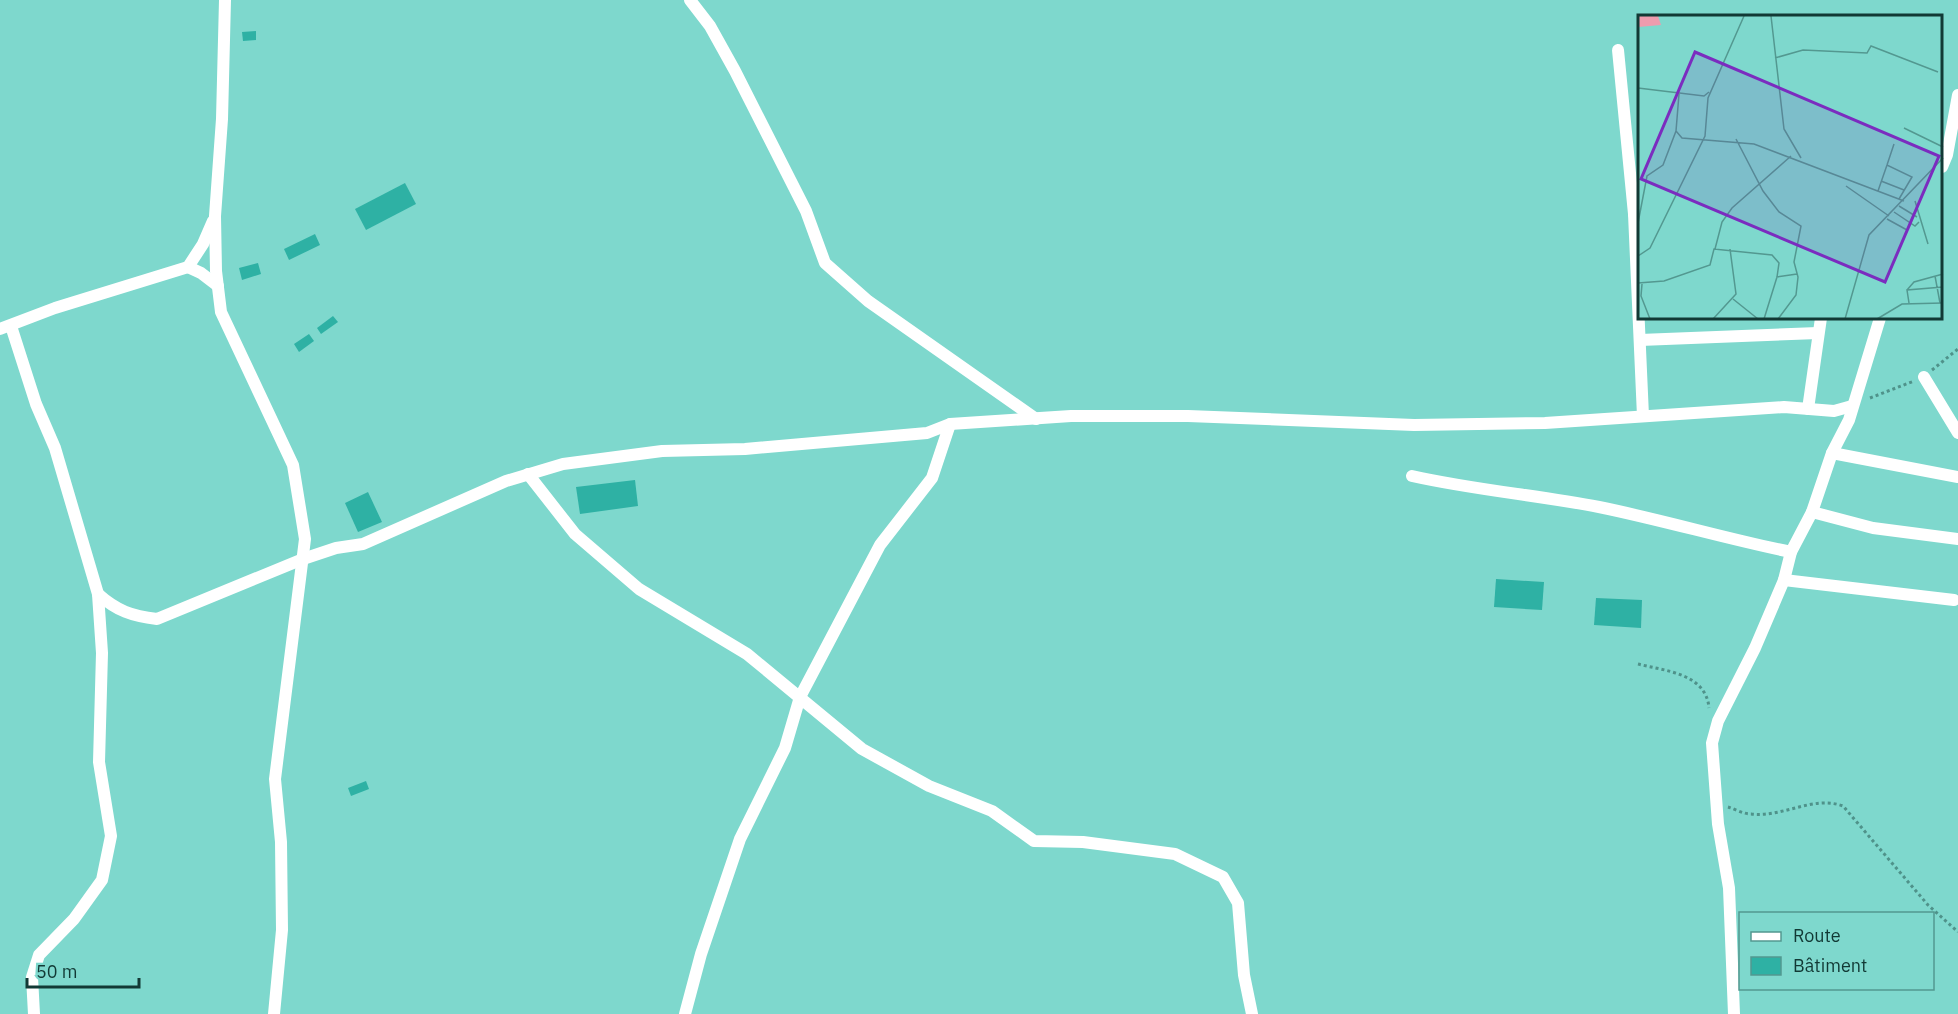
<svg xmlns="http://www.w3.org/2000/svg" width="1958" height="1014" viewBox="0 0 1958 1014" font-family="'IBM Plex Sans',sans-serif">
  <style>
    .building { fill: #2eb1a4 }
    .lines { fill: none; stroke-linecap: round; stroke-linejoin: round }
    .path { stroke: #4f928a; stroke-width: 3; stroke-dasharray: 3 3; stroke-linecap: butt }
    .minor { stroke: #fff; stroke-width: 12 }
    .inset-road { fill: none; stroke: #539890; stroke-width: 1.5 }
    .view { fill: #7b2cbf; fill-opacity: 0.15; stroke: #7b2cbf; stroke-width: 3 }
    .inset-edge { fill: none; stroke: #123935; stroke-width: 3 }
  </style>
  <rect width="100%" height="100%" fill="#7ed8cd"/>
  <g class="building">
    <polygon points="256,31 256,40 243,41 242,32"/>
    <polygon points="405,183 416,204 366,230 355,209"/>
    <polygon points="315,234 320,245 289,260 284,249"/>
    <polygon points="258,263 261,274 242,280 239,268"/>
    <polygon points="333,316 338,322 321,334 317,328"/>
    <polygon points="309,334 314,341 299,352 294,344"/>
    <polygon points="635,480 638,506 580,514 576,487"/>
    <polygon points="368,492 382,522 358,532 345,503"/>
    <polygon points="1496,579 1544,582 1542,610 1494,607"/>
    <polygon points="1596,598 1642,600 1641,628 1594,625"/>
    <polygon points="366,781 369,789 351,796 348,788"/>
  </g>
  <g class="lines">
    <g class="path">
      <polyline points="1932,370 1958,349"/>
      <polyline points="1870,398 1914,381"/>
      <path d="M 1638,664 C 1665,671 1706,673 1709,708"/>
      <path d="M 1728,807 C 1735,809 1743,814 1751,814 C 1782,818 1813,795 1843,806 L 1928,905 L 1958,932"/>
    </g>
    <g class="minor">
      <polyline points="225,0 222,119 215,216 216,271 221,312 293,465 305,539 275,779 281,842 282,930 274,1014"/>
      <polyline points="690,0 710,26 735,71 806,211 825,263 868,301 1036,419"/>
      <polyline points="1618,50 1634,214"/>
      <polyline points="1942,167 1947,155 1958,95"/>
      <polyline points="1640,214 1634,214 1643,416"/>
      <polyline points="188,267 201,273 218,286"/>
      <polyline points="11,326 36,404 55,448 98,594 102,653 99,762 111,836 102,880 74,919 39,955 32,977 34,1014"/>
      <polyline points="0,329 55,308 188,267 203,244 213,221"/>
      <polyline points="1640,340 1818,333"/>
      <polyline points="1924,377 1958,433"/>
      <polyline points="1808,409 1821,318"/>
      <polyline points="1832,453 1958,477"/>
      <polyline points="528,474 575,534 639,589 747,654 862,749 929,786 992,811 1034,841 1083,842 1175,854 1223,877 1238,903 1244,975 1252,1014"/>
      <path d="M 1412,476 C 1474,490 1537,495 1599,507 C 1663,520 1727,539 1791,552"/>
      <polyline points="1812,512 1873,528 1958,539"/>
      <polyline points="1784,580 1954,600"/>
      <path d="M 98,594 C 117,611 132,616 157,619 L 303,559 L 336,548 L 363,544 L 506,481 L 563,464 L 662,451 L 745,449 L 927,433 L 950,424 L 1071,416 L 1188,416 L 1414,425 L 1545,423 L 1784,407 L 1834,411 L 1852,406"/>
      <polyline points="685,1014 701,954 740,839 785,748 800,697 880,545 932,478 950,424"/>
      <polyline points="1734,1014 1729,888 1718,824 1712,743 1718,721 1755,648 1784,580 1791,552 1812,512 1832,453 1849,420 1880,318"/>
    </g>
  </g>
  <g transform="translate(1638 15)">
    <rect width="304" height="304" fill="#7ed8cd"/>
    <path d="M 0,1 L 20,1 L 23,10 L 0,12 Z" fill="#ed9cae"/>
    <path class="inset-road" d="M 133,1 L 146,114 L 163,143M 137,43 L 165,35 L 229,38 L 233,31 L 300,57M 0,73 L 66,81 L 71,77M 266,113 L 305,132M 38,116 L 44,123 L 116,129 L 266,186M 98,124 L 125,176 L 141,197 L 163,211 L 156,247 L 160,262 L 158,280 L 140,304M 249,150 L 256,129M 243,166 L 266,175M 208,171 L 251,201M 240,176 L 249,150 L 274,162 L 261,184M 277,186 L 290,229M 261,191 L 279,202M 256,197 L 277,211 L 281,207M 249,204 L 269,215M 0,208 L 9,161 L 25,150 L 38,116 L 41,79M 77,234 L 84,207 L 94,193 L 153,141M 0,241 L 12,233 L 67,121 L 70,83 L 106,1M 297,261 L 302,288M 0,268 L 26,266 L 72,250 L 76,234 L 134,240 L 141,248 L 139,262 L 159,259M 4,269 L 3,281 L 12,304M 269,275 L 276,267 L 305,259M 95,284 L 120,304M 271,288 L 269,275 L 305,272M 75,304 L 98,279 L 92,234M 126,304 L 139,262M 207,304 L 231,220 L 305,143M 239,304 L 264,289 L 305,288"/>
    <path class="view" d="M 57,37 L 301,141 L 247,267 L 3,164 Z"/>
    <rect width="304" height="304" class="inset-edge"/>
  </g>
  <rect x="1739" y="912" width="195" height="78" fill="#7ed8cd" stroke="#539890" stroke-width="1.5"/>
  <rect x="1751" y="932" width="30" height="9" fill="#ffffff" stroke="#539890" stroke-width="1.5"/>
  <text x="1793" y="942" font-size="18" fill="#123935">Route</text>
  <rect x="1751" y="957" width="30" height="18" fill="#2eb1a4" stroke="#539890" stroke-width="1.5"/>
  <text x="1793" y="972" font-size="18" fill="#123935">Bâtiment</text>
  <path d="M27 978v9h112v-9" fill="none" stroke="#123935" stroke-width="3"/>
  <text x="36" y="978" font-size="18" fill="#123935" stroke="#7ed8cd" stroke-width="4.5" paint-order="stroke">50 m</text>
</svg>
